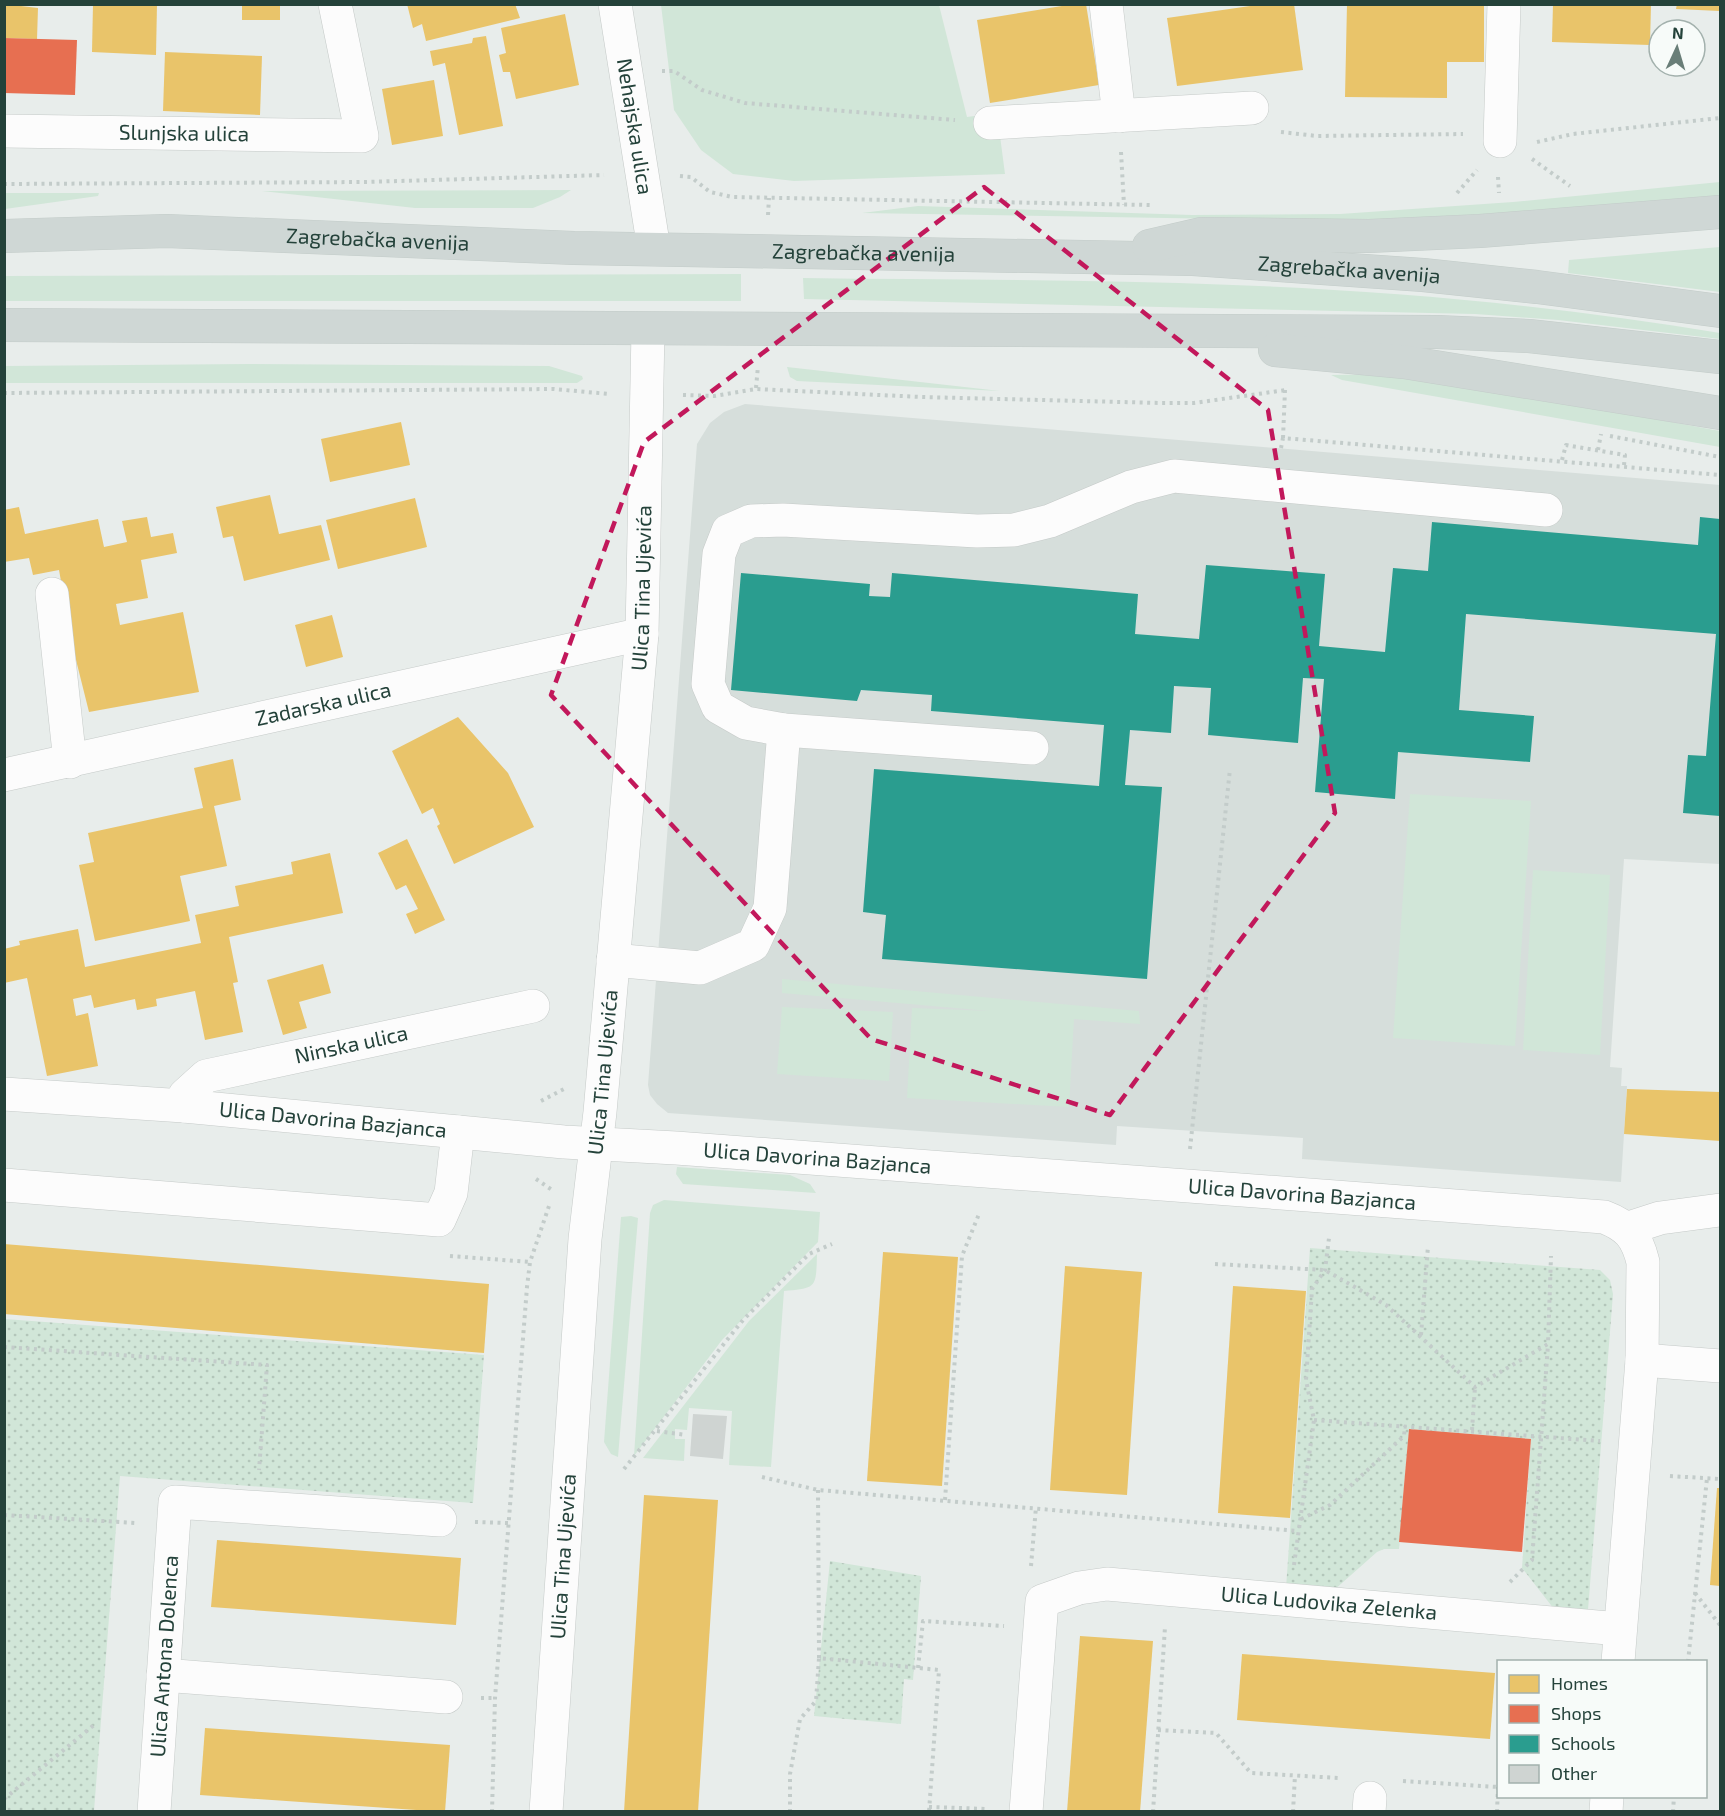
<svg xmlns="http://www.w3.org/2000/svg" width="1725" height="1816" viewBox="0 0 1725 1816" font-family="'Exo 2',sans-serif">
  <style>
    .built { fill: #d6dedb }
    .grass { fill: #d1e6d8 }
    .park { fill: url(#park-dots) }
    .homes { fill: #e9c46a }
    .shops { fill: #e76f51 }
    .schools { fill: #2a9d8f }
    .building { fill: #cfd4d2 }
    .lines { fill: none; stroke-linecap: round; stroke-linejoin: round }
    .minor-casing { stroke: #c5cac8; stroke-width: 34 }
    .major-casing { stroke: #c3ccc9; stroke-width: 34 }
    .path { stroke: #c3ccca; stroke-width: 4; stroke-dasharray: 3 4.5; stroke-linecap: butt }
    .minor { stroke: #fcfcfc; stroke-width: 33 }
    .major { stroke: #cfd7d5; stroke-width: 33 }
    .marked { fill: none; stroke: #c2185b; stroke-width: 4.5; stroke-dasharray: 12 8; stroke-linejoin: round }
    .labels { text-anchor: middle; stroke-width: 6; stroke-linejoin: round; paint-order: stroke }
    .street-label { font-size: 21px; fill: #24423a; stroke: #f7fbf9 }
  </style>
  <defs>
    <pattern id="park-dots" width="8" height="8" patternUnits="userSpaceOnUse" patternTransform="scale(1.5)"><rect width="8" height="8" fill="#d1e6d8"/><path d="M2 2h.1M6 6h.1" fill="none" stroke="#b3c6ba" stroke-width="1.8" stroke-linecap="round"/></pattern>
  </defs>
  <rect width="100%" height="100%" fill="#e8edeb"/>
  <polygon class="built" points="745,404 1720,485 1720,864 1624,859 1610,1067 1622,1068 1621,1086 1627,1086 1621,1182 1302,1159 1303,1138 1117,1126 1116,1145 668,1113 657,1104 650,1095 648,1085 697,444 710,423 724,412"/>
  <g class="grass">
    <polygon points="661,5 939,5 967,117 997,113 1005,174 794,181 733,174 701,150 674,110"/>
    <polygon points="1720,182 1720,198 1459,223 862,213 918,206 1192,215 1340,214 1513,202"/>
    <polygon points="571,190 560,197 533,208 415,208 262,191"/>
    <polygon points="5,193 99,193 98,196 5,209"/>
    <polygon points="1720,247 1720,292 1568,273 1569,260"/>
    <polygon points="741,274 741,301 4,301 5,276"/>
    <path d="M 803,278 C 946,280 1090,279 1233,285 C 1395,291 1560,306 1720,333 L 1720,339 L 1558,320 L 1475,314 L 804,299 Z"/>
    <polygon points="248,364 549,366 582,376 583,379 577,383 5,383 5,366"/>
    <polygon points="787,367 1000,391 797,381 790,377"/>
    <polygon points="1392,374 1450,381 1720,431 1720,447 1342,380 1331,375"/>
    <polygon points="1410,794 1531,801 1515,1046 1393,1038"/>
    <polygon points="1533,870 1610,875 1600,1055 1523,1050"/>
    <polygon points="782,979 1139,1011 1140,1024 1074,1019 1069,1107 907,1098 912,1008 990,1011 782,993"/>
    <polygon points="782,1007 893,1012 889,1081 777,1074"/>
    <polygon points="677,1167 790,1175 810,1184 816,1193 683,1184 676,1174"/>
    <polygon points="664,1200 820,1212 818,1242 722,1340 634,1456 650,1213 653,1205"/>
    <polygon points="631,1216 638,1218 618,1457 611,1454 604,1442 621,1217"/>
    <path d="M 817,1254 C 816,1288 817,1288 784,1291 L 771,1467 L 729,1465 L 732,1411 L 689,1408 L 687,1430 L 675,1429 L 675,1439 L 685,1439 L 684,1461 L 643,1458 L 749,1321 Z"/>
  </g>
  <g class="park">
    <polygon points="1310,1248 1600,1270 1610,1280 1613,1294 1588,1610 1554,1609 1522,1568 1531,1439 1409,1429 1399,1549 1384,1549 1377,1552 1333,1591 1286,1588"/>
    <polygon points="5,1319 484,1355 473,1503 120,1476 94,1811 5,1811"/>
    <polygon points="830,1561 921,1576 913,1680 904,1679 901,1724 814,1716"/>
  </g>
  <g class="homes">
    <polygon points="4,4 38,8 37,39 4,38"/>
    <polygon points="93,4 157,4 156,55 92,52"/>
    <rect x="242" y="4" width="38" height="16"/>
    <polygon points="407,4 515,4 520,18 426,41 422,24 413,28"/>
    <polygon points="1074,4 1086,4 1099,85 990,103 977,20"/>
    <polygon points="1264,4 1294,4 1303,70 1177,86 1167,18"/>
    <polygon points="1347,4 1484,4 1484,62 1447,62 1447,98 1345,97"/>
    <polygon points="1553,4 1651,4 1650,45 1552,42"/>
    <polygon points="1677,4 1720,4 1720,11 1676,9"/>
    <polygon points="565,14 579,85 516,99 510,72 503,72 499,55 506,53 501,28"/>
    <polygon points="486,36 503,126 459,135 445,63 433,66 430,51 472,43 473,38"/>
    <polygon points="165,52 262,56 260,115 163,111"/>
    <polygon points="434,80 443,136 392,145 382,89"/>
    <polygon points="401,422 410,465 330,482 321,439"/>
    <polygon points="270,495 279,534 321,525 330,560 244,581 233,536 223,538 216,507"/>
    <polygon points="415,498 427,547 338,569 326,520"/>
    <polygon points="19,507 25,534 98,519 104,547 127,542 122,521 147,517 151,537 173,533 177,553 141,560 148,598 116,604 120,625 183,612 199,692 89,712 73,648 59,570 33,575 29,558 4,562 4,510"/>
    <polygon points="332,615 343,657 306,667 295,625"/>
    <polygon points="458,717 508,773 534,827 454,864 437,826 440,824 433,808 422,814 392,751"/>
    <polygon points="233,759 241,800 214,806 227,866 180,876 190,921 95,941 79,865 94,862 88,833 203,808 194,768"/>
    <polygon points="407,839 445,920 415,934 406,914 418,909 406,885 396,890 378,853"/>
    <polygon points="330,853 343,913 229,937 238,982 233,983 243,1032 205,1040 195,991 156,999 157,1006 137,1010 135,999 94,1008 91,995 73,999 76,1016 88,1013 98,1066 47,1076 27,978 4,983 4,949 20,945 19,941 78,929 85,967 201,943 195,915 239,906 235,886 293,874 291,862"/>
    <polygon points="323,964 331,993 299,1002 307,1028 283,1035 267,980"/>
    <polygon points="1627,1089 1720,1092 1720,1141 1624,1134"/>
    <polygon points="4,1244 489,1284 484,1353 4,1314"/>
    <polygon points="883,1252 958,1257 942,1486 867,1481"/>
    <polygon points="1065,1266 1142,1272 1127,1495 1050,1490"/>
    <polygon points="1233,1286 1306,1291 1290,1518 1218,1513"/>
    <polygon points="1717,1488 1720,1488 1720,1586 1710,1585"/>
    <polygon points="644,1495 718,1500 698,1812 624,1812"/>
    <polygon points="217,1540 461,1558 456,1625 211,1607"/>
    <polygon points="1080,1636 1153,1641 1140,1812 1067,1812"/>
    <polygon points="1242,1654 1495,1673 1490,1739 1237,1720"/>
    <polygon points="205,1728 450,1745 445,1812 200,1795"/>
  </g>
  <g class="shops">
    <polygon points="4,38 77,40 75,95 4,93"/>
    <polygon points="1409,1429 1531,1439 1522,1552 1399,1542"/>
  </g>
  <polygon class="schools" points="1700,517 1720,519 1720,816 1683,813 1688,755 1706,756 1716,634 1466,614 1459,710 1534,716 1530,762 1398,752 1395,799 1315,792 1324,679 1303,678 1298,743 1208,735 1211,688 1174,686 1171,733 1130,730 1125,785 1162,787 1147,979 882,959 886,915 863,912 874,769 1099,786 1104,725 931,711 932,695 861,690 857,701 731,690 741,573 870,584 869,596 890,597 892,573 1138,594 1135,634 1199,639 1206,565 1325,574 1319,646 1385,652 1393,568 1428,571 1432,522 1698,545"/>
  <polygon class="building" points="693,1414 727,1416 723,1459 690,1456"/>
  <g class="lines">
    <g class="minor-casing">
      <g id="minor">
        <path id="s1" d="M 615,4 L 654,249"/>
        <polyline points="1106,4 1119,116"/>
        <polyline points="990,123 1252,108"/>
        <path id="s2" d="M 4,131 L 362,136 L 335,4"/>
        <polyline points="1500,141 1504,4"/>
        <polyline points="52,594 70,762"/>
        <polyline points="1032,748 784,730 746,723 718,707 708,684 719,554 728,531 751,521 783,520 977,531 1014,530 1050,521 1131,487 1174,476 1546,510"/>
        <path id="s3" d="M 4,775 L 642,634"/>
        <polyline points="613,960 700,968 753,945 770,908 784,730"/>
        <path id="s4" d="M 4,1094 L 184,1106 L 564,1142 L 676,1148 L 1604,1217 C 1628,1226 1637,1237 1643,1262 L 1642,1360 L 1618,1662"/>
        <path id="s5" d="M 184,1106 L 185,1095 L 206,1076 L 533,1006"/>
        <polyline points="4,1185 439,1220 451,1193 458,1132"/>
        <polyline points="1629,1228 1660,1218 1720,1210"/>
        <polyline points="1642,1360 1720,1366"/>
        <polyline points="163,1675 446,1697"/>
        <path id="s6" d="M 154,1812 L 175,1502 L 440,1520"/>
        <path id="s7" d="M 546,1812 L 585,1239 L 600,1112 L 642,634 L 648,330"/>
        <path id="s8" d="M 1026,1812 L 1042,1601 L 1079,1588 L 1107,1584 L 1620,1629"/>
        <polyline points="1369,1812 1370,1798"/>
        <polyline points="1606,1812 1607,1796"/>
      </g>
    </g>
    <g class="major-casing">
      <g id="major">
        <path id="s9" d="M 4,236 L 167,231 L 574,248 L 1193,259 L 1423,275 L 1537,287 L 1720,311"/>
        <polyline points="1149,246 1201,234 1369,236 1480,231 1720,212"/>
        <polyline points="4,325 1437,332 1529,336 1720,357"/>
        <polyline points="1275,350 1404,362 1720,413"/>
      </g>
    </g>
    <g class="path">
      <polyline points="662,71 674,71 702,90 745,103 955,120"/>
      <polyline points="1281,132 1317,136 1463,134"/>
      <polyline points="1537,142 1573,134 1720,118"/>
      <polyline points="1121,152 1124,205"/>
      <polyline points="1532,159 1570,186"/>
      <polyline points="680,176 691,177 710,192 732,197 1150,205"/>
      <polyline points="1498,177 1499,193"/>
      <polyline points="4,184 365,182 604,175"/>
      <polyline points="1457,193 1477,170"/>
      <polyline points="768,215 769,198"/>
      <polyline points="756,388 758,366"/>
      <polyline points="4,393 554,389 609,394"/>
      <polyline points="683,395 714,396 756,389 921,397 1161,403 1194,403 1286,390"/>
      <polyline points="1610,436 1720,457"/>
      <polyline points="1283,438 1285,390"/>
      <polyline points="1281,448 1283,438 1720,475"/>
      <polyline points="1598,450 1601,434"/>
      <polyline points="1562,460 1566,445 1571,446 1625,455 1624,465"/>
      <polyline points="541,1101 564,1089"/>
      <polyline points="1190,1149 1230,769"/>
      <polyline points="536,1179 552,1190"/>
      <polyline points="450,1256 530,1262"/>
      <polyline points="1215,1264 1325,1270 1386,1305 1475,1387 1548,1344 1551,1256"/>
      <polyline points="1421,1335 1428,1246"/>
      <polyline points="4,1347 267,1365 259,1470"/>
      <polyline points="1314,1420 1600,1441"/>
      <polyline points="1472,1430 1475,1387"/>
      <polyline points="657,1431 686,1435"/>
      <polyline points="624,1469 743,1320 809,1254 832,1244"/>
      <polyline points="1670,1476 1720,1479"/>
      <polyline points="762,1477 818,1490 1298,1531"/>
      <polyline points="818,1490 819,1658"/>
      <polyline points="945,1500 962,1256 979,1214"/>
      <polyline points="4,1515 136,1523"/>
      <polyline points="1301,1519 1330,1505 1404,1436 1405,1426"/>
      <polyline points="475,1522 508,1523"/>
      <polyline points="1294,1565 1314,1420 1306,1380 1312,1289 1325,1270 1329,1238"/>
      <polyline points="1031,1566 1036,1507"/>
      <polyline points="1510,1582 1532,1560 1548,1345"/>
      <polyline points="1695,1593 1720,1625"/>
      <polyline points="1688,1662 1707,1478"/>
      <polyline points="918,1668 923,1621 1004,1626"/>
      <polyline points="481,1698 495,1698"/>
      <polyline points="1158,1730 1216,1733 1251,1773 1339,1778"/>
      <polyline points="1403,1781 1498,1787"/>
      <polyline points="4,1799 94,1725"/>
      <polyline points="929,1807 988,1809"/>
      <polyline points="492,1812 495,1698 527,1287 530,1262 549,1206"/>
      <polyline points="790,1812 790,1774 800,1719 816,1701 819,1658 939,1670 929,1812"/>
      <polyline points="1153,1812 1165,1627"/>
      <polyline points="1293,1812 1295,1775"/>
      <polyline points="1497,1812 1498,1787"/>
      <polyline points="1673,1812 1674,1796"/>
    </g>
    <use href="#minor" class="minor"/>
    <use href="#major" class="major"/>
  </g>
  <path class="marked" d="M 984,187 L 1268,410 L 1335,813 L 1110,1115 L 871,1039 L 551,695 L 644,442 Z"/>
  <g class="labels">
    <g class="street-label">
      <text dy="7" stroke="none"><textPath href="#s1" startOffset="124">Nehajska ulica</textPath></text>
      <text dy="7" stroke="none"><textPath href="#s2" startOffset="180">Slunjska ulica</textPath></text>
      <text dy="7" stroke="none"><textPath href="#s9" startOffset="374">Zagrebačka avenija</textPath></text>
      <text dy="7" stroke="none"><textPath href="#s9" startOffset="860">Zagrebačka avenija</textPath></text>
      <text dy="7" stroke="none"><textPath href="#s9" startOffset="1346">Zagrebačka avenija</textPath></text>
      <text dy="7" stroke="none"><textPath href="#s7" startOffset="1228">Ulica Tina Ujevića</textPath></text>
      <text dy="7" stroke="none"><textPath href="#s3" startOffset="327">Zadarska ulica</textPath></text>
      <text dy="7" stroke="none"><textPath href="#s5" startOffset="188">Ninska ulica</textPath></text>
      <text dy="7" stroke="none"><textPath href="#s7" startOffset="742">Ulica Tina Ujevića</textPath></text>
      <text dy="7" stroke="none"><textPath href="#s4" startOffset="330">Ulica Davorina Bazjanca</textPath></text>
      <text dy="7" stroke="none"><textPath href="#s4" startOffset="816">Ulica Davorina Bazjanca</textPath></text>
      <text dy="7" stroke="none"><textPath href="#s4" startOffset="1302">Ulica Davorina Bazjanca</textPath></text>
      <text dy="7" stroke="none"><textPath href="#s7" startOffset="256">Ulica Tina Ujevića</textPath></text>
      <text dy="7" stroke="none"><textPath href="#s8" startOffset="502">Ulica Ludovika Zelenka</textPath></text>
      <text dy="7" stroke="none"><textPath href="#s6" startOffset="156">Ulica Antona Dolenca</textPath></text>
    </g>
  </g>
  <rect width="1725" height="1816" fill="none" stroke="#24423a" stroke-width="12"/>
  <rect x="1497" y="1660" width="210" height="138" fill="#f7fbf9" stroke="#a3b1ad" stroke-width="1.5"/>
  <rect x="1509" y="1675" width="30" height="18" fill="#e9c46a" stroke="#a3b1ad" stroke-width="1.5"/>
  <text x="1551" y="1690" font-size="18" fill="#24423a">Homes</text>
  <rect x="1509" y="1705" width="30" height="18" fill="#e76f51" stroke="#a3b1ad" stroke-width="1.5"/>
  <text x="1551" y="1720" font-size="18" fill="#24423a">Shops</text>
  <rect x="1509" y="1735" width="30" height="18" fill="#2a9d8f" stroke="#a3b1ad" stroke-width="1.5"/>
  <text x="1551" y="1750" font-size="18" fill="#24423a">Schools</text>
  <rect x="1509" y="1765" width="30" height="18" fill="#cfd4d2" stroke="#a3b1ad" stroke-width="1.5"/>
  <text x="1551" y="1780" font-size="18" fill="#24423a">Other</text>
  <g transform="translate(1677 48) rotate(4)"><circle r="28" fill="#f7fbf9" stroke="#a3b1ad" stroke-width="1.5"/>
  <path d="M0-4.5L10 22L0 15L-10 22Z" fill="#697e78"/>
  <text y="-9" font-size="16" font-weight="bold" text-anchor="middle" fill="#24423a">N</text>
  </g>
</svg>
